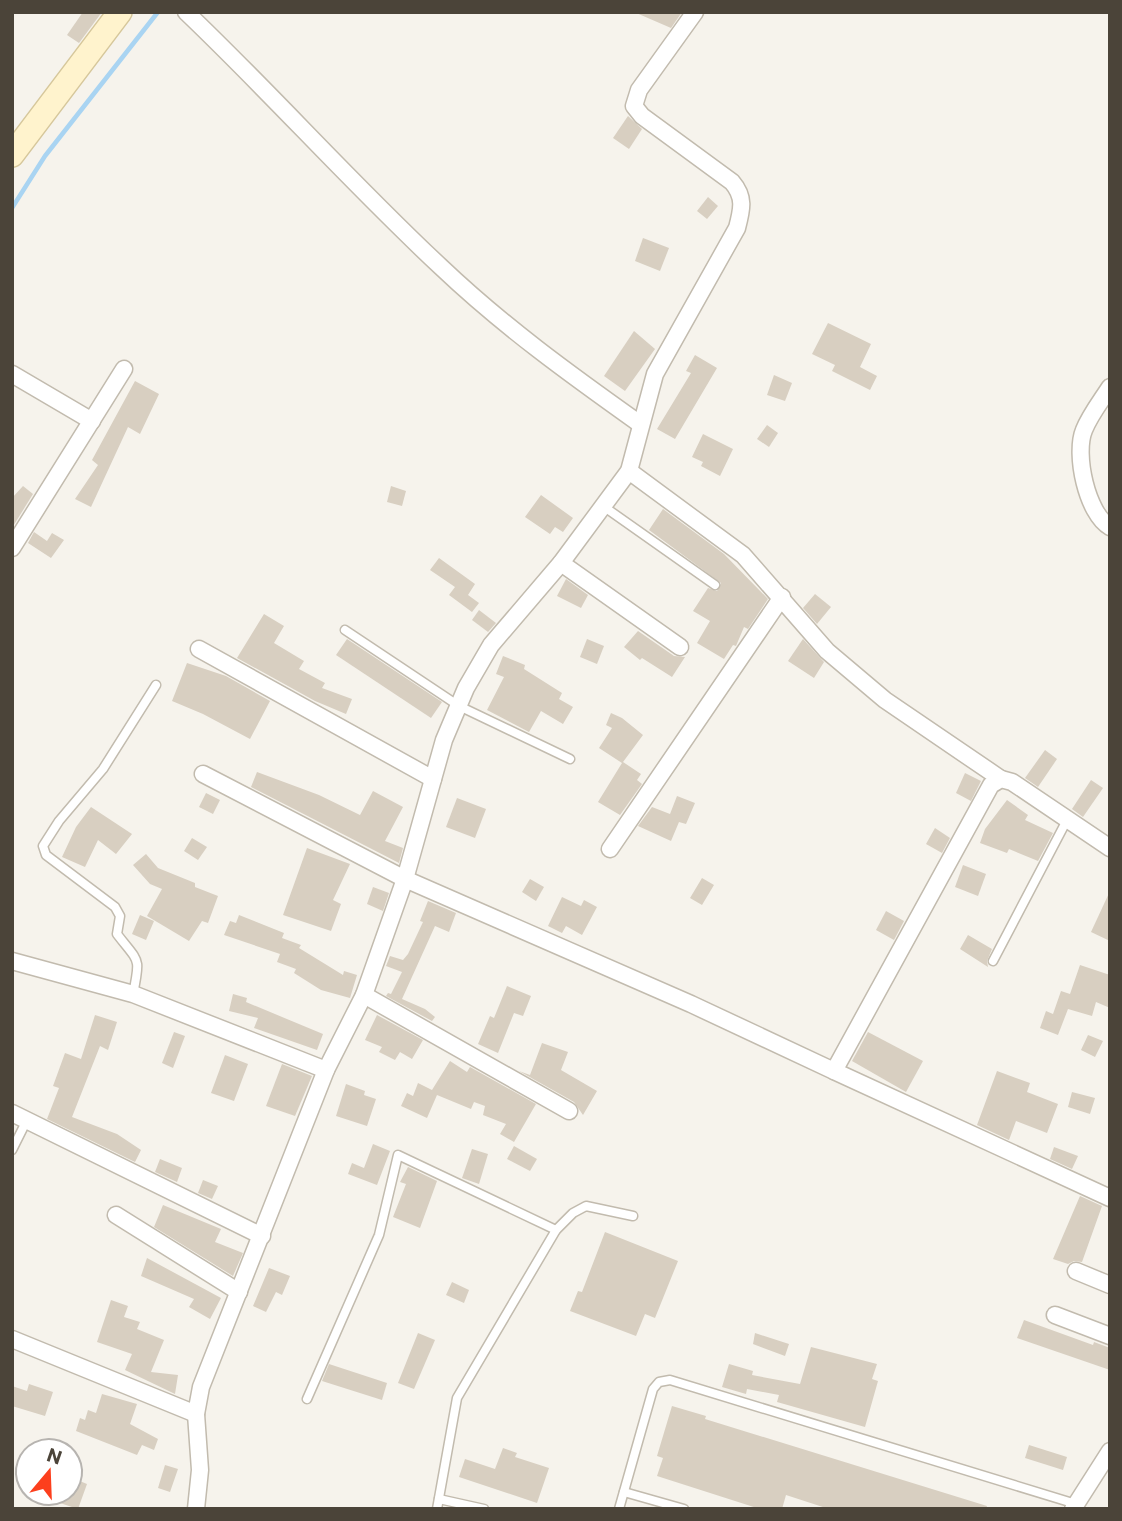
<svg xmlns="http://www.w3.org/2000/svg" width="1122" height="1521" viewBox="0 0 1122 1521" font-family="Commissioner,sans-serif">
  <style>
    .lines { fill: none; stroke-linecap: round; stroke-linejoin: round }
    .stream { stroke: #a9d4f2; stroke-width: 4.5 }
    .building { fill: #d8cfc1 }
    .lane-casing { stroke: #c2bbae; stroke-width: 11 }
    .street-casing { stroke: #c2bbae; stroke-width: 19 }
    .secondary-casing { stroke: #d6c79b; stroke-width: 26 }
    .lane { stroke: #fff; stroke-width: 8 }
    .street { stroke: #fff; stroke-width: 16 }
    .secondary { stroke: #fff3cd; stroke-width: 23 }
  </style>
  <rect width="100%" height="100%" fill="#f6f3ec"/>
  <g class="lines">
    <polyline class="stream" points="12,208 45,156 158,12"/>
  </g>
  <g class="building">
    <polygon points="83,12 102,12 79,43 67,35"/>
    <polygon points="634,12 682,12 671,28"/>
    <polygon points="628,116 642,129 629,149 613,138"/>
    <polygon points="708,197 718,206 707,219 697,211"/>
    <polygon points="643,238 669,248 660,271 635,261"/>
    <polygon points="828,323 871,344 860,367 877,376 870,390 832,371 835,365 812,354"/>
    <polygon points="634,331 655,349 625,391 604,376"/>
    <polygon points="695,355 717,368 675,439 657,429 691,373 686,371"/>
    <polygon points="774,375 792,383 785,401 767,395"/>
    <polygon points="135,381 159,394 140,434 128,427 91,507 75,499 98,465 92,460"/>
    <polygon points="767,425 778,433 769,447 757,439"/>
    <polygon points="703,434 733,449 720,476 701,466 703,462 692,457"/>
    <polygon points="23,486 33,494 12,528 12,498"/>
    <polygon points="391,486 406,491 402,506 387,502"/>
    <polygon points="541,495 573,518 563,532 555,527 550,534 525,517"/>
    <polygon points="663,509 724,554 768,599 748,629 744,627 736,646 733,645 724,659 697,643 710,621 693,611 708,588 717,591 721,583 649,530"/>
    <polygon points="34,532 47,541 52,533 64,540 51,558 28,543"/>
    <polygon points="439,558 475,584 468,595 479,603 472,612 449,595 455,587 430,570"/>
    <polygon points="566,579 588,595 581,608 557,596"/>
    <polygon points="815,594 831,607 817,624 803,608"/>
    <polygon points="479,610 496,623 488,632 472,620"/>
    <polygon points="264,614 284,626 274,643 304,661 299,669 325,683 322,688 352,699 346,714 315,701 237,658"/>
    <polygon points="638,631 674,656 685,657 672,677 642,658 640,660 624,647"/>
    <polygon points="347,639 442,702 431,718 336,655"/>
    <polygon points="587,639 604,646 597,664 580,657"/>
    <polygon points="803,639 824,662 814,678 788,661"/>
    <polygon points="503,656 525,665 524,669 562,693 559,699 573,707 563,724 541,711 529,732 487,710 504,677 496,674"/>
    <polygon points="187,663 226,676 270,701 250,739 203,714 172,701"/>
    <polygon points="611,713 622,718 643,735 623,762 641,774 637,780 642,784 620,815 598,802 622,763 599,748 612,728 606,725"/>
    <polygon points="1045,750 1057,759 1038,787 1025,778"/>
    <polygon points="257,772 319,795 360,815 373,791 403,807 385,841 403,848 399,863 251,787"/>
    <polygon points="965,773 981,781 971,801 956,793"/>
    <polygon points="1091,780 1103,788 1083,817 1072,809"/>
    <polygon points="206,793 220,800 213,814 199,807"/>
    <polygon points="677,796 695,803 686,824 679,822 671,841 638,826 652,807 670,814"/>
    <polygon points="457,798 486,809 475,838 446,827"/>
    <polygon points="1007,800 1028,815 1025,820 1053,833 1038,861 1009,849 1007,853 980,843 985,829"/>
    <polygon points="91,807 132,834 116,854 98,840 85,867 62,857 76,827"/>
    <polygon points="935,828 950,838 942,853 926,844"/>
    <polygon points="192,838 207,847 198,860 184,851"/>
    <polygon points="307,848 350,864 333,900 341,904 331,931 283,915"/>
    <polygon points="146,854 158,868 195,883 195,887 218,896 208,923 202,921 189,941 147,916 162,889 150,884 133,865"/>
    <polygon points="963,865 986,874 978,896 955,887"/>
    <polygon points="702,878 714,885 702,905 690,898"/>
    <polygon points="530,879 544,887 536,901 522,892"/>
    <polygon points="373,887 389,893 383,911 367,904"/>
    <polygon points="1110,891 1110,941 1091,932"/>
    <polygon points="562,897 581,906 584,900 597,907 582,935 566,926 562,933 548,926"/>
    <polygon points="428,901 456,913 449,932 435,926 402,999 425,1009 435,1017 432,1021 386,996 388,993 391,994 402,972 386,966 390,956 403,960 408,954 423,922 420,921"/>
    <polygon points="886,911 904,921 894,940 876,930"/>
    <polygon points="140,915 154,921 146,940 132,934"/>
    <polygon points="239,915 284,933 282,938 301,945 299,948 343,975 344,971 357,975 350,998 321,990 294,973 296,969 277,962 280,954 224,935 230,921 236,923"/>
    <polygon points="968,935 992,949 987,961 988,967 960,949"/>
    <polygon points="1080,965 1110,975 1110,1008 1096,1002 1092,1016 1068,1009 1058,1035 1040,1028 1046,1011 1053,1014 1061,991 1070,994"/>
    <polygon points="507,986 531,996 523,1016 514,1013 498,1053 478,1044 490,1016 494,1018"/>
    <polygon points="233,994 247,998 246,1002 323,1034 317,1050 254,1028 258,1018 229,1011"/>
    <polygon points="95,1015 117,1022 108,1050 100,1046 72,1117 117,1134 141,1150 135,1162 47,1119 59,1088 53,1086 65,1053 81,1059"/>
    <polygon points="377,1015 423,1040 412,1059 400,1052 395,1060 379,1052 382,1047 365,1040"/>
    <polygon points="174,1032 185,1036 173,1068 162,1063"/>
    <polygon points="868,1032 923,1061 906,1092 852,1061"/>
    <polygon points="1088,1035 1103,1041 1095,1057 1081,1050"/>
    <polygon points="542,1043 568,1052 561,1070 597,1091 583,1115 574,1102 519,1071 530,1075"/>
    <polygon points="225,1055 248,1064 234,1101 211,1093"/>
    <polygon points="450,1061 467,1072 470,1067 536,1104 514,1142 500,1134 506,1124 483,1115 485,1106 474,1102 471,1109 437,1095 427,1118 401,1106 407,1093 413,1096 418,1083 432,1090"/>
    <polygon points="282,1064 312,1076 295,1116 266,1106"/>
    <polygon points="997,1071 1030,1083 1027,1092 1058,1104 1047,1133 1016,1121 1009,1140 977,1125"/>
    <polygon points="346,1084 365,1091 364,1095 376,1099 367,1126 336,1116"/>
    <polygon points="1072,1092 1095,1098 1090,1114 1068,1107"/>
    <polygon points="373,1144 390,1151 377,1185 348,1174 352,1163 364,1168"/>
    <polygon points="514,1146 537,1159 530,1171 507,1159"/>
    <polygon points="1054,1147 1078,1156 1072,1169 1050,1159"/>
    <polygon points="472,1149 488,1154 479,1184 462,1178"/>
    <polygon points="160,1159 182,1168 177,1182 155,1172"/>
    <polygon points="408,1167 437,1181 420,1228 393,1217 406,1184 400,1182"/>
    <polygon points="203,1180 218,1186 212,1199 198,1193"/>
    <polygon points="1080,1196 1102,1206 1082,1262 1074,1261 1068,1264 1053,1259"/>
    <polygon points="163,1205 221,1229 215,1242 243,1253 233,1276 154,1227"/>
    <polygon points="605,1232 678,1261 655,1318 645,1314 636,1336 570,1311 578,1291 582,1292"/>
    <polygon points="147,1258 221,1298 210,1319 189,1307 194,1299 141,1276"/>
    <polygon points="269,1268 290,1276 282,1295 276,1292 266,1312 253,1306"/>
    <polygon points="452,1282 469,1290 464,1303 446,1295"/>
    <polygon points="111,1300 128,1306 124,1317 140,1322 137,1329 164,1340 151,1372 178,1375 175,1394 125,1370 132,1354 97,1342"/>
    <polygon points="1024,1320 1093,1345 1094,1342 1110,1348 1110,1370 1017,1338"/>
    <polygon points="418,1333 435,1340 414,1389 398,1383"/>
    <polygon points="755,1333 789,1344 785,1356 753,1344"/>
    <polygon points="811,1347 877,1364 872,1379 878,1381 865,1427 777,1402 779,1395 747,1389 746,1394 722,1387 729,1364 753,1371 752,1375 800,1384"/>
    <polygon points="329,1364 387,1383 382,1400 322,1381"/>
    <polygon points="29,1384 53,1392 45,1416 12,1406 12,1386 27,1391"/>
    <polygon points="102,1394 137,1404 130,1424 158,1439 154,1450 142,1445 137,1455 76,1431 80,1418 85,1420 88,1410 96,1413"/>
    <polygon points="672,1406 706,1416 705,1419 987,1506 986,1509 829,1509 786,1495 782,1509 760,1509 657,1476 663,1458 657,1456"/>
    <polygon points="1029,1445 1067,1457 1063,1470 1025,1458"/>
    <polygon points="503,1448 517,1453 515,1457 549,1468 537,1503 459,1477 465,1459 495,1469"/>
    <polygon points="165,1465 178,1469 170,1492 158,1488"/>
    <polygon points="70,1477 87,1484 78,1509 57,1502 61,1493 70,1493"/>
  </g>
  <g class="lines">
    <g class="lane-casing">
      <g id="lane">
        <polyline points="603,506 715,585"/>
        <polyline points="345,630 459,706 570,759"/>
        <polyline points="993,961 1067,820"/>
        <path d="M 133,994 C 141,956 139,963 117,934 L 120,916 L 115,907 L 46,855 L 43,846 L 59,821 L 103,769 L 156,685"/>
        <polyline points="12,1150 27,1120"/>
        <polyline points="307,1399 379,1235 398,1155 556,1230"/>
        <polyline points="624,1492 684,1509"/>
        <polyline points="439,1499 484,1509"/>
        <polyline points="437,1509 457,1398 556,1230 573,1213 586,1206 633,1216"/>
        <polyline points="619,1509 653,1389 659,1382 670,1380 1076,1504"/>
      </g>
    </g>
    <g class="street-casing">
      <g id="street">
        <path d="M 186,12 C 273,95 353,185 441,267 C 503,326 571,375 640,424"/>
        <polyline points="12,374 92,421"/>
        <path d="M 1110,387 C 1101,401 1090,415 1084,430 C 1074,454 1087,514 1110,527"/>
        <polyline points="629,471 743,555 827,651 885,700 1001,779"/>
        <polyline points="12,548 124,369"/>
        <polyline points="561,563 680,647"/>
        <polyline points="199,649 433,779"/>
        <polyline points="203,774 405,879 691,1004 834,1071 991,785 1001,779 1012,782 1110,848"/>
        <polyline points="610,849 782,597"/>
        <polyline points="12,961 133,994 326,1070"/>
        <polyline points="364,995 569,1111"/>
        <polyline points="834,1071 1110,1198"/>
        <polyline points="12,1113 262,1236"/>
        <polyline points="116,1215 239,1292"/>
        <polyline points="1076,1271 1110,1285"/>
        <polyline points="1055,1315 1110,1336"/>
        <polyline points="12,1339 196,1414"/>
        <path d="M 196,1509 L 200,1470 L 196,1414 L 201,1387 L 326,1070 L 364,995 L 405,879 L 444,740 L 466,688 L 491,645 L 561,563 L 629,471 L 655,374 L 737,228 C 742,209 745,197 732,182 L 642,116 L 634,106 L 639,90 L 695,12"/>
        <polyline points="1073,1509 1110,1451"/>
      </g>
    </g>
    <g class="secondary-casing">
      <polyline id="secondary" points="12,155 120,12"/>
    </g>
    <use href="#lane" class="lane"/>
    <use href="#street" class="street"/>
    <use href="#secondary" class="secondary"/>
  </g>
  <rect width="1122" height="1521" fill="none" stroke="#4b4439" stroke-width="28"/>
  <g transform="translate(49 1472) rotate(19)"><circle r="33" fill="#ffffff" stroke="#b7b4b0" stroke-width="2"/>
  <path d="M0-5L12 26L0 18L-12 26Z" fill="#fc3f1d"/>
  <text y="-10" font-size="19" font-weight="bold" text-anchor="middle" fill="#4b4439">N</text>
  </g>
</svg>
